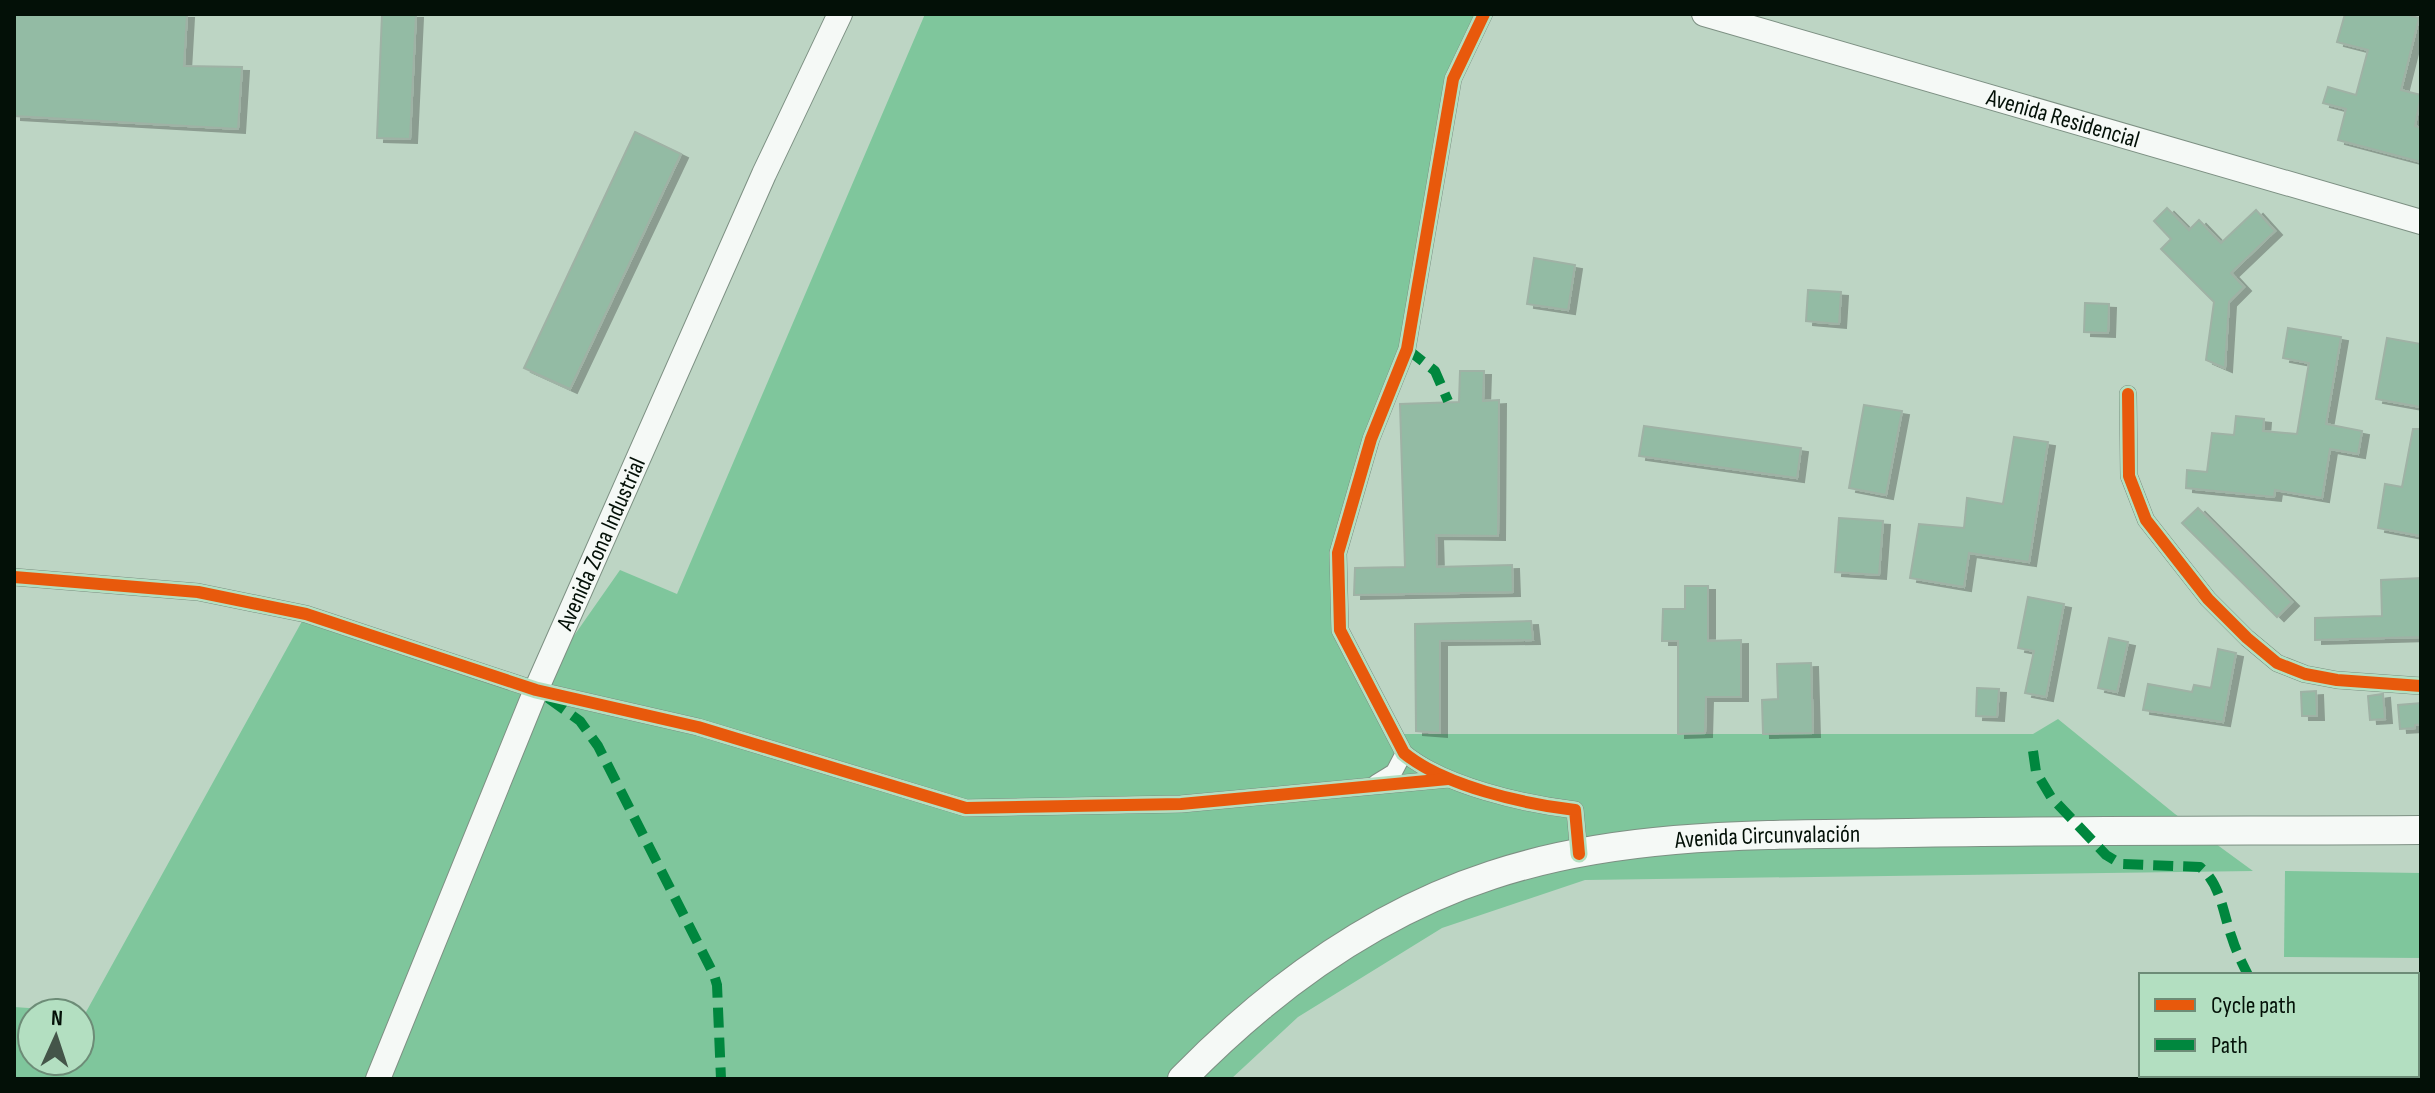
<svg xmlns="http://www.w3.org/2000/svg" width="2435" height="1093" viewBox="0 0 2435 1093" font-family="'Sofia Sans Condensed',sans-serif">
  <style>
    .green { fill: #7fc69c; fill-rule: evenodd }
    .building { fill: #93bba4; stroke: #9fb2a5; stroke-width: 2; filter: url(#shadow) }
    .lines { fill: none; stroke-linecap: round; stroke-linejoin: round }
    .minor-casing { stroke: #7d9083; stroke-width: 18 }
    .secondary-casing { stroke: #7d9083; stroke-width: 26 }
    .trunk-casing { stroke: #7d9083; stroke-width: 30 }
    .minor { stroke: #f5f9f6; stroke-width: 16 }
    .secondary { stroke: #f5f9f6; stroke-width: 24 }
    .trunk { stroke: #f5f9f6; stroke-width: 28 }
    .quiet { stroke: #00873e; stroke-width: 10; stroke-dasharray: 20 10; stroke-linecap: butt }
    .cycleway-casing { stroke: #b3dfc1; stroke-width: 17 }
    .cycleway { stroke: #e8590c; stroke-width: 12 }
    .labels { text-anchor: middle; stroke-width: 8; stroke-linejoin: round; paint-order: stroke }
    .street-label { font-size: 24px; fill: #031007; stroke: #b3dfc1 }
  </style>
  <defs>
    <filter id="shadow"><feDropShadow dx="7" dy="4" stdDeviation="0" flood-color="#0004"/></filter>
  </defs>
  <rect width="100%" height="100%" fill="#bdd5c4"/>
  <g class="green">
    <path d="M 925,14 L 1483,14 L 1453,79 L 1407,349 L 1338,553 L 1340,630 L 1395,734 L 2033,734 L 2058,719 L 2175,814 L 2253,871 L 1585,880 L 1442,928 L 1298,1017 L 1231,1079 L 14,1079 L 14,1007 L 86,1012 L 306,614 L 536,690 L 620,570 L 677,594 ZM 32,1013 L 80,1013 L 80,1061 L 32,1061 Z"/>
    <polygon points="2285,871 2421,873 2421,958 2284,957"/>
  </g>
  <g class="building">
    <polygon points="14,14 187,14 184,66 242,67 238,129 14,116"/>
    <polygon points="382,14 416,14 410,139 377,138"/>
    <polygon points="2345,14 2404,14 2419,18 2401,90 2421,95 2415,126 2421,128 2421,162 2338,140 2346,109 2323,103 2328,87 2356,95 2368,50 2337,42"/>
    <polygon points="635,132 681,154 570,389 524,368"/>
    <polygon points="2167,208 2189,230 2199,220 2221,243 2256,210 2275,231 2231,273 2244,287 2229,302 2225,368 2206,360 2214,302 2161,249 2171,239 2154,221"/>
    <polygon points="1534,258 1575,265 1568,310 1527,304"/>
    <polygon points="1808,290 1841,292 1839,324 1806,321"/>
    <polygon points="2085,303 2109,304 2108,333 2084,332"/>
    <polygon points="2288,328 2341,337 2326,424 2362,431 2358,454 2330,449 2322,498 2275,490 2274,497 2186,488 2187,470 2207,472 2212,433 2234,435 2236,416 2264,419 2263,431 2297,434 2309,363 2283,358"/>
    <polygon points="2387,338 2421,344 2421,407 2376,399"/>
    <polygon points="1460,371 1484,371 1483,401 1499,400 1498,536 1436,535 1437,567 1512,565 1513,592 1354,595 1355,568 1405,567 1400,404 1459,402"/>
    <polygon points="1864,405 1902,411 1886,495 1849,488"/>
    <polygon points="1644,426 1801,448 1797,478 1639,456"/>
    <polygon points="2413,429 2421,429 2421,536 2378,528 2385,484 2402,487"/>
    <polygon points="2014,437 2048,442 2029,562 1969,553 1964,587 1910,578 1919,524 1964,528 1967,498 2003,504"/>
    <polygon points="2198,508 2292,602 2277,617 2182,523"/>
    <polygon points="1839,518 1883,521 1879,575 1835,572"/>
    <polygon points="2421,578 2421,637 2315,640 2315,618 2382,616 2381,580"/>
    <polygon points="1685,586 1708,586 1708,641 1741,640 1741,697 1706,697 1705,733 1678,734 1678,641 1662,641 1663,609 1685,609"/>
    <polygon points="2028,597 2064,604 2046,697 2025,693 2034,651 2018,648"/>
    <polygon points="1531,621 1533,640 1440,641 1440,733 1416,731 1415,624"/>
    <polygon points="2109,638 2128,642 2117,692 2098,688"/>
    <polygon points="2218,649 2236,653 2223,722 2143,710 2148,684 2192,692 2194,685 2211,688"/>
    <polygon points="1811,663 1813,733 1763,734 1762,700 1778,699 1777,664"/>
    <polygon points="1977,688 1999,689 1997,717 1976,716"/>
    <polygon points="2316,691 2317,716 2302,716 2301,692"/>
    <polygon points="2383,694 2385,719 2370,720 2368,696"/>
    <polygon points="2421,703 2421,724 2415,725 2415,728 2400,729 2398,705"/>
  </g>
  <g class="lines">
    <g class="minor-casing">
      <g id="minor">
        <path d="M 1484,14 L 1453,79 L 1407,349 L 1371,439 L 1338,553 L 1340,630 L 1404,753 C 1444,786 1524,804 1575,810 L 1579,854"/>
        <polyline points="2128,394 2129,476 2146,520 2208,599 2247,638 2277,663 2305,674 2337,680 2421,686"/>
        <polyline points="14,577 198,592 306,614 536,690 698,727 966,808 1181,804 1448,779"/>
        <polyline points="1376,783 1394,772 1404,753"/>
      </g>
    </g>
    <g class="secondary-casing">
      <g id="secondary">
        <path id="s1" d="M 1704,14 L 2421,222"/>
        <path id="s2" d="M 378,1079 L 536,690 L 764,174 L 840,14"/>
      </g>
    </g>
    <g class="trunk-casing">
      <g id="trunk">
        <path id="s3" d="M 1182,1079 C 1269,990 1372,914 1492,875 C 1625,831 1770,835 1908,833 C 2079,830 2250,831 2421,830"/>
      </g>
    </g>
    <use href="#minor" class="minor"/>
    <use href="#secondary" class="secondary"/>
    <use href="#trunk" class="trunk"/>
    <g class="quiet">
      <polyline points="1407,349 1435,371 1448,401"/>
      <polyline points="548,698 580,721 598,746 714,975 717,985 721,1079"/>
      <path d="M 2033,751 L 2036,772 L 2051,797 L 2106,855 L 2121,864 L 2200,867 C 2221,884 2223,914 2232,938 C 2236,951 2242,963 2248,975"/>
      <polyline points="2270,1079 2270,1075"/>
    </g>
    <g class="cycleway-casing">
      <g id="cycleway">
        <path d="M 1484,14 L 1453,79 L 1407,349 L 1371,439 L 1338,553 L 1340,630 L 1404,753 C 1444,786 1524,804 1575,810 L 1579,854"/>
        <polyline points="2128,394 2129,476 2146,520 2208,599 2247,638 2277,663 2305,674 2337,680 2421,686"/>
        <polyline points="14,577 198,592 306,614 536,690 698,727 966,808 1181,804 1448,779"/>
      </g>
    </g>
    <use href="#cycleway" class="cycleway"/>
  </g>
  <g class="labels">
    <g class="street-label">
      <text dy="8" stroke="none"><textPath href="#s1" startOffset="374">Avenida Residencial</textPath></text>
      <text dy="8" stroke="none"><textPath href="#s2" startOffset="580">Avenida Zona Industrial</textPath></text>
      <text dy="8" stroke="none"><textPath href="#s3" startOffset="654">Avenida Circunvalación</textPath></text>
    </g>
  </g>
  <rect width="2435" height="1093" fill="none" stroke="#031007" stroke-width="32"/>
  <rect x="2139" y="973" width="280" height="104" fill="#b3dfc1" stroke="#6d8c77" stroke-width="2"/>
  <rect x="2155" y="999" width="40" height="12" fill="#e8590c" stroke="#6d8c77" stroke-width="2"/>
  <text x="2211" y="1013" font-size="24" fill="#031007">Cycle path</text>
  <rect x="2155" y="1039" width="40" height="12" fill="#00873e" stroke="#6d8c77" stroke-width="2"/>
  <text x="2211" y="1053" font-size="24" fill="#031007">Path</text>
  <g transform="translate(56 1037) rotate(3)"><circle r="38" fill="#b3dfc1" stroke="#6d8c77" stroke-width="2"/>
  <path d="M0-6L14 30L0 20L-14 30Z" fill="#445549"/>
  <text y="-12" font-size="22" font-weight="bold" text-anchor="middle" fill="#031007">N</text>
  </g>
</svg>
